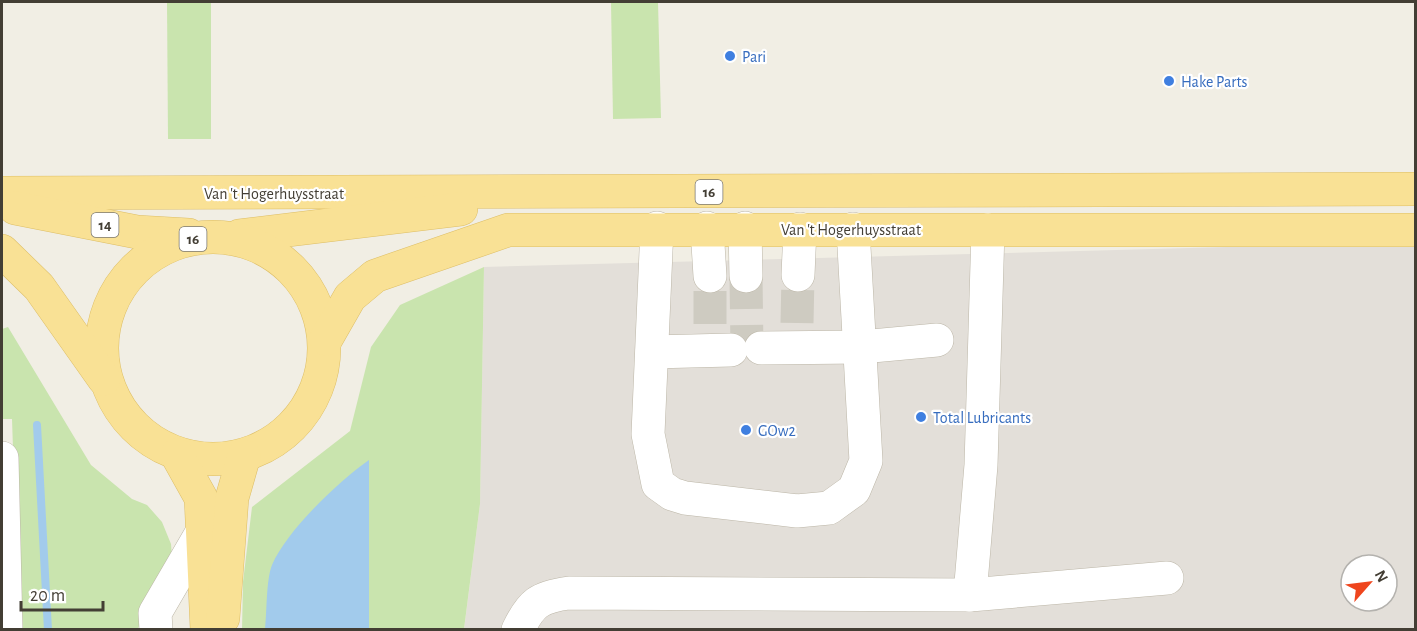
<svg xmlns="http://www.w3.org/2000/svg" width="1417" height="631" viewBox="0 0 1417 631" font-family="'Alegreya Sans',sans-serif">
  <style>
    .industrial { fill: #e3dfd9; fill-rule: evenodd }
    .green { fill: #c9e4ae }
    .water { fill: #a2cbec }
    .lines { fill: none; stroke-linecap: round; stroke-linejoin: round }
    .stream { stroke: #a2cbec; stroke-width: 8 }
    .minor-tunnel { stroke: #cecbc1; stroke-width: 33; stroke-dasharray: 33 16; stroke-linecap: butt }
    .minor-casing { stroke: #bcb6a7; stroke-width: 34 }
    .major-casing { stroke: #ddbe66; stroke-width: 34 }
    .minor { stroke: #fff; stroke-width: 33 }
    .major { stroke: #f9e195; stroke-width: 33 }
    .shop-dot { fill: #3f7fe0; stroke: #fff; stroke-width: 2 }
    .labels { text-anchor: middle; stroke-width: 4.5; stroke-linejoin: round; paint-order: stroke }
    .shield { fill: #fff; stroke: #7b7871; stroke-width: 1.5 }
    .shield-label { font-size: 15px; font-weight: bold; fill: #433e34 }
    .shop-label { font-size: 16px; fill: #366cbe; stroke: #fff; text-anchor: start }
    .street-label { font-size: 16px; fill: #433e34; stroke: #fff }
  </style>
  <rect width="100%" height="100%" fill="#f1eee4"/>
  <path class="industrial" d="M 1415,242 L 1415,629 L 464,630 L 480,504 L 484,267 ZM 1351,565 L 1387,565 L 1387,601 L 1351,601 Z"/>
  <g class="green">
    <polygon points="167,2 211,2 211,139 168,139"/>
    <polygon points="611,2 658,2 661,118 613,119"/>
    <polygon points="484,267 480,504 464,629 242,630 243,582 252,507 350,431 371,347 400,305"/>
    <polygon points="8,327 91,465 132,499 147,505 162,522 171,544 172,557 145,609 138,629 19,629 12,419 2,419 2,329"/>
  </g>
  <path class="water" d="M 369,460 L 369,629 L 265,629 C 267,612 266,580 272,565 C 287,530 339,481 369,460 Z"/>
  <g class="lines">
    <polyline class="stream" points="37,425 48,630"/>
    <g class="minor-tunnel">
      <polyline points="746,276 747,350"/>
      <polyline points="797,323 798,275"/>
      <polyline points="710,324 710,276"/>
    </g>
    <g class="minor-casing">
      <g id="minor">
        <polyline points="657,228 648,434 658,484 672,494 685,498 797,511 829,508 854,490 866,461 853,229"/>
        <polyline points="707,228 710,276"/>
        <polyline points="745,228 746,276"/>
        <polyline points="798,275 800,229"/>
        <polyline points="761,348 861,347 937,340"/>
        <polyline points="652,352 731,350"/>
        <polyline points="2,458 6,630"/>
        <polyline points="970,595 981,465 988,230"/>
        <polyline points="156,630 155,613 201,534"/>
        <path d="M 518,630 C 531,603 539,597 569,593 L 970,595 L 1167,578"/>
      </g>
    </g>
    <g class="major-casing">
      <g id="major">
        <polyline points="2,193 1416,189"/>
        <polyline points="15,208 137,232 189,235"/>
        <polyline points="239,236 461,209"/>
        <circle cx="213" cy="348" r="111"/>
        <polyline points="2,251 39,287 104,379"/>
        <polyline points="326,339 350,297 375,276 508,230 1416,230"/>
        <polyline points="177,455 201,498 207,630"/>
        <polyline points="223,618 232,498 244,456"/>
      </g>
    </g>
    <use href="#minor" class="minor"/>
    <use href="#major" class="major"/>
  </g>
  <g class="shop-dot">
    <circle cx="730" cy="56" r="6"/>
    <circle cx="1169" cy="81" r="6"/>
    <circle cx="921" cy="417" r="6"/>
    <circle cx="746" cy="430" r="6"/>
  </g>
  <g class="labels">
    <g class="shield">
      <rect x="695.5" y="180" width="27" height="24" rx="4.5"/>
      <rect x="91.5" y="213" width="27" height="24" rx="4.5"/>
      <rect x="179.5" y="227" width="27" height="24" rx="4.5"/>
    </g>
    <g class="shield-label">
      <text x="709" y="197">16</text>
      <text x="105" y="230">14</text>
      <text x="193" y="244">16</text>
    </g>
    <g class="shop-label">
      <text x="742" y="62">Pari</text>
      <text x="1181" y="87">Hake Parts</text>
      <text x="933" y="423">Total Lubricants</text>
      <text x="758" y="436">GOw2</text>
    </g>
    <g class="street-label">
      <text x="274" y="199">Van 't Hogerhuysstraat</text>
      <text x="851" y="235">Van 't Hogerhuysstraat</text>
    </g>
  </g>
  <rect width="1417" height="631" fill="none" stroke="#433e34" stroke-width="6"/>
  <g transform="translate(1369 583) rotate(62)"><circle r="28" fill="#ffffff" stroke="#b4b2ae" stroke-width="1.5"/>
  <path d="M0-4.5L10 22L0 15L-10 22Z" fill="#ef451d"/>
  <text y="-9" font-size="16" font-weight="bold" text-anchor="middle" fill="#433e34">N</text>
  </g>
  <path d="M21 601v9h82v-9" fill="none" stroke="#433e34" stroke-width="3"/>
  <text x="30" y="601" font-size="18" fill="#433e34" stroke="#ffffff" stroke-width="4.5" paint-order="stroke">20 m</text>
</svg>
